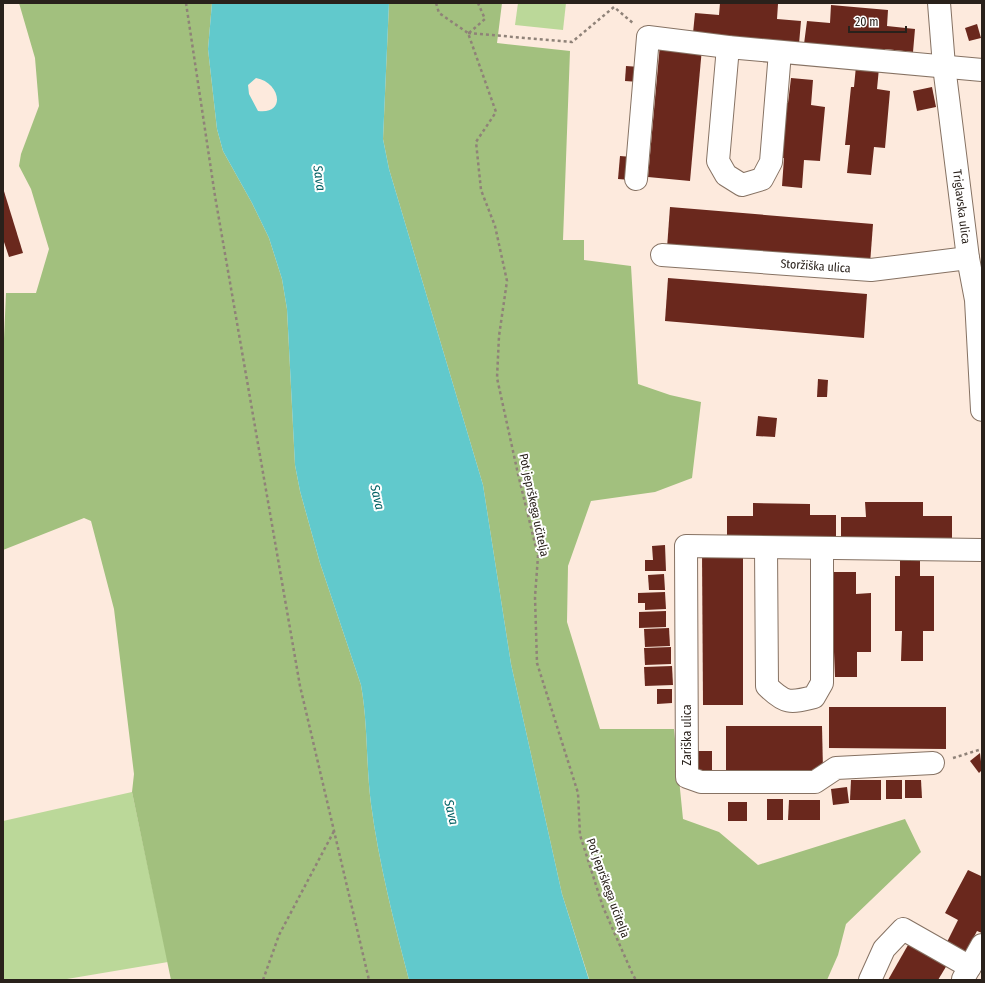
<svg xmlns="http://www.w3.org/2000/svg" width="985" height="983" viewBox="0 0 985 983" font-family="'Fira Sans Condensed',sans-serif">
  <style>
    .green { fill: #bbd899 }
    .forest { fill: #a2c07e }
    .water { fill: #61c9cc; fill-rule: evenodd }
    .building { fill: #6a281d }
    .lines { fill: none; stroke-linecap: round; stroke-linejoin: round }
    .minor-casing { stroke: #867263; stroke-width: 24 }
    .path { stroke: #8f8278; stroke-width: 2.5; stroke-dasharray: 3 3; stroke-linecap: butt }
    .minor { stroke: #fff; stroke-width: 22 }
    .labels { text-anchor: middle; stroke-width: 4; stroke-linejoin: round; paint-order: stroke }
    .street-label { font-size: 12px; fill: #29211b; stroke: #fff }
    .water-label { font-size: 13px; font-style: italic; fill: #046265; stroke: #fff }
  </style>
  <rect width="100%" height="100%" fill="#fdeadd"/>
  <g class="green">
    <polygon points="518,3 566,3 563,30 515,25"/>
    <polygon points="132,792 168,962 61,980 3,980 3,821"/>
  </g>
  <g class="forest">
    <path d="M 19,3 L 212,3 L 208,49 L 217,129 L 223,151 L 252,203 L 269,238 L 282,279 L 287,309 L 295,465 L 300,491 L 320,563 L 361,685 C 368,724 366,765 371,804 C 379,864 394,922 409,980 L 171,980 L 132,792 L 134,774 L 114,609 L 91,521 L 84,518 L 3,550 L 3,361 L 6,293 L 36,293 L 49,249 L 31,189 L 19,166 L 21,154 L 39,106 L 35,58 Z"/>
    <polygon points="389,3 502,3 497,43 570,51 563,240 584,240 584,260 631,266 638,384 670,395 701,402 692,478 655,492 591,501 568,566 567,622 600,729 674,729 683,819 719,832 758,865 905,819 921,852 846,924 838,955 827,980 589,979 562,894 511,664 483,485 389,169 383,139"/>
  </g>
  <path class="water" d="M 212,3 L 389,3 L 383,139 L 389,169 L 483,485 L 511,664 L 562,894 L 589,980 L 409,980 C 394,922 379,864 371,804 C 366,765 368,724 361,685 L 320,563 L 300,491 L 295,465 L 287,309 L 282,279 L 269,238 L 252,203 L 223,151 L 217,129 L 208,49 ZM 256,78 C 280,82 287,115 258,111 L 249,94 L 248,85 Z"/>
  <g class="building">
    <polygon points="720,3 778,4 777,19 801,21 799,44 693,33 695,13 719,15"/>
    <polygon points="831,5 888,10 887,26 915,29 913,52 885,49 884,55 804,44 807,21 830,23"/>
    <polygon points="977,24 981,38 969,41 965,28"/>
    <polygon points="660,44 702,48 690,181 648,177"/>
    <polygon points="626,66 640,67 639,82 625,81"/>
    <polygon points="856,66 879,68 877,89 890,91 885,148 874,147 871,175 847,173 850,145 845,145 851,87 854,87"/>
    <polygon points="791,78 813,80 811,105 825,107 820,161 804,160 802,188 782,186 784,158 780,158 785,103 788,103"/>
    <polygon points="932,87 936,107 917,111 913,91"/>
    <polygon points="620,156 632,157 630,180 618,179"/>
    <polygon points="3,188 23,253 9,257 3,239"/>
    <polygon points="670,207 873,224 870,264 667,248"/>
    <polygon points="668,278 867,294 864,338 665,321"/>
    <polygon points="818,379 828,380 827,397 817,397"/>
    <polygon points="758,416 777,418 775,437 756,436"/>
    <polygon points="865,502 923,502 923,516 952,516 952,538 923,538 923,544 841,539 841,517 866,517"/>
    <polygon points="753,503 810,504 810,515 836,515 836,537 727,538 727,516 753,516"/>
    <polygon points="665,545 666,571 645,571 645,560 653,560 652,546"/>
    <polygon points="702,553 743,553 743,705 703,705"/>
    <polygon points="900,555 920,555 920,576 934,576 934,631 923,631 923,661 901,661 902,631 895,631 895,576 900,576"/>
    <polygon points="834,572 856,572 856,594 871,593 871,652 857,652 857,677 835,677 834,652 829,652 829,593 834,593"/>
    <polygon points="664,574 665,590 649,590 648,575"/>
    <polygon points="665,592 666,609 645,610 645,603 638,603 638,593"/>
    <polygon points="666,611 666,627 639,628 639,612"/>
    <polygon points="669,628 670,646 645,647 644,629"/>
    <polygon points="671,647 671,664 645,665 644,648"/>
    <polygon points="672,666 673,685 645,686 644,667"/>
    <polygon points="657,689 672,689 672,703 657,704"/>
    <polygon points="829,707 946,707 946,749 829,748"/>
    <polygon points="726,726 822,726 823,770 726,770"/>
    <rect x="695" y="751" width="17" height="23"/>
    <polygon points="980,753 982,770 979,773 970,761"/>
    <polygon points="851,780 881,780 881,800 850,800"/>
    <rect x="886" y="780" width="16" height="19"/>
    <polygon points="905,780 921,780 922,798 905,798"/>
    <polygon points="847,787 849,803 833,805 831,789"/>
    <rect x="767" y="799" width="16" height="21"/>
    <polygon points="789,800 820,800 820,820 788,820"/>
    <rect x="728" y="802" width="19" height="19"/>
    <polygon points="968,870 981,876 982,874 982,933 977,931 964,956 945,946 958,920 945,913"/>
    <polygon points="912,938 950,960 938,980 888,980"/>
  </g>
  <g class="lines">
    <g class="minor-casing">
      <g id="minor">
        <path id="s1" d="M 939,3 L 944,66 L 968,258 L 976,300 L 982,410"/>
        <polyline points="728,47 718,161 726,175 742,185 762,179 771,162 780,52"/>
        <polyline points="636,179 648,37 728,47 982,70"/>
        <path id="s2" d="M 662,255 L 871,270 L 968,258"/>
        <path d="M 766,548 L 767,686 C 785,704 790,703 814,697 L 822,683 L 822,548"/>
        <polyline points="933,763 836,768 815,782 701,782 687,777 686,546 982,550"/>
        <polyline points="963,979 982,945"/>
        <polyline points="870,980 884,949 903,929 970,967"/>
      </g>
    </g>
    <g class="path">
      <polyline points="186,3 215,196 300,686 369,980"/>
      <polyline points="436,3 439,13 468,33 496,112 476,142 481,190 495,226 507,281 499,336 497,378 518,474 538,556 535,597 537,663 578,793 580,835 603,907 633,975 636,980"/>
      <polyline points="468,33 572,42 614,7 634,24"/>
      <polyline points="469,33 485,19 478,3"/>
      <polyline points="953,758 982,749"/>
      <polyline points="263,980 279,935 334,831"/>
    </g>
    <use href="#minor" class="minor"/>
  </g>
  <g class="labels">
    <g class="street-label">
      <text dy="4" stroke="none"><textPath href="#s1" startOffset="205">Triglavska ulica</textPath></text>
      <text dy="4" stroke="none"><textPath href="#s2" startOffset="154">Storžiška ulica</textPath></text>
      <text transform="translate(534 505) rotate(78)" y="4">Pot jeprškega učitelja</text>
      <text transform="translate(687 735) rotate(-90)" y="4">Zariška ulica</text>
      <text transform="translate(608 888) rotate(70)" y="4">Pot jeprškega učitelja</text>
    </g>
    <g class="water-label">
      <text transform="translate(320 178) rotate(82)" y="5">Sava</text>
      <text transform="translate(378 497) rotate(77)" y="5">Sava</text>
      <text transform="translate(452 812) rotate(77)" y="5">Sava</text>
    </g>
  </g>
  <rect width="985" height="983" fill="none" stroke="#29211b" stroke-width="8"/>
  <path d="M849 26v6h57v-6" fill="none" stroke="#29211b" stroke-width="2"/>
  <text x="855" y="26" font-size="12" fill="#29211b" stroke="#ffffff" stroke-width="3" paint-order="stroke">20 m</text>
</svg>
